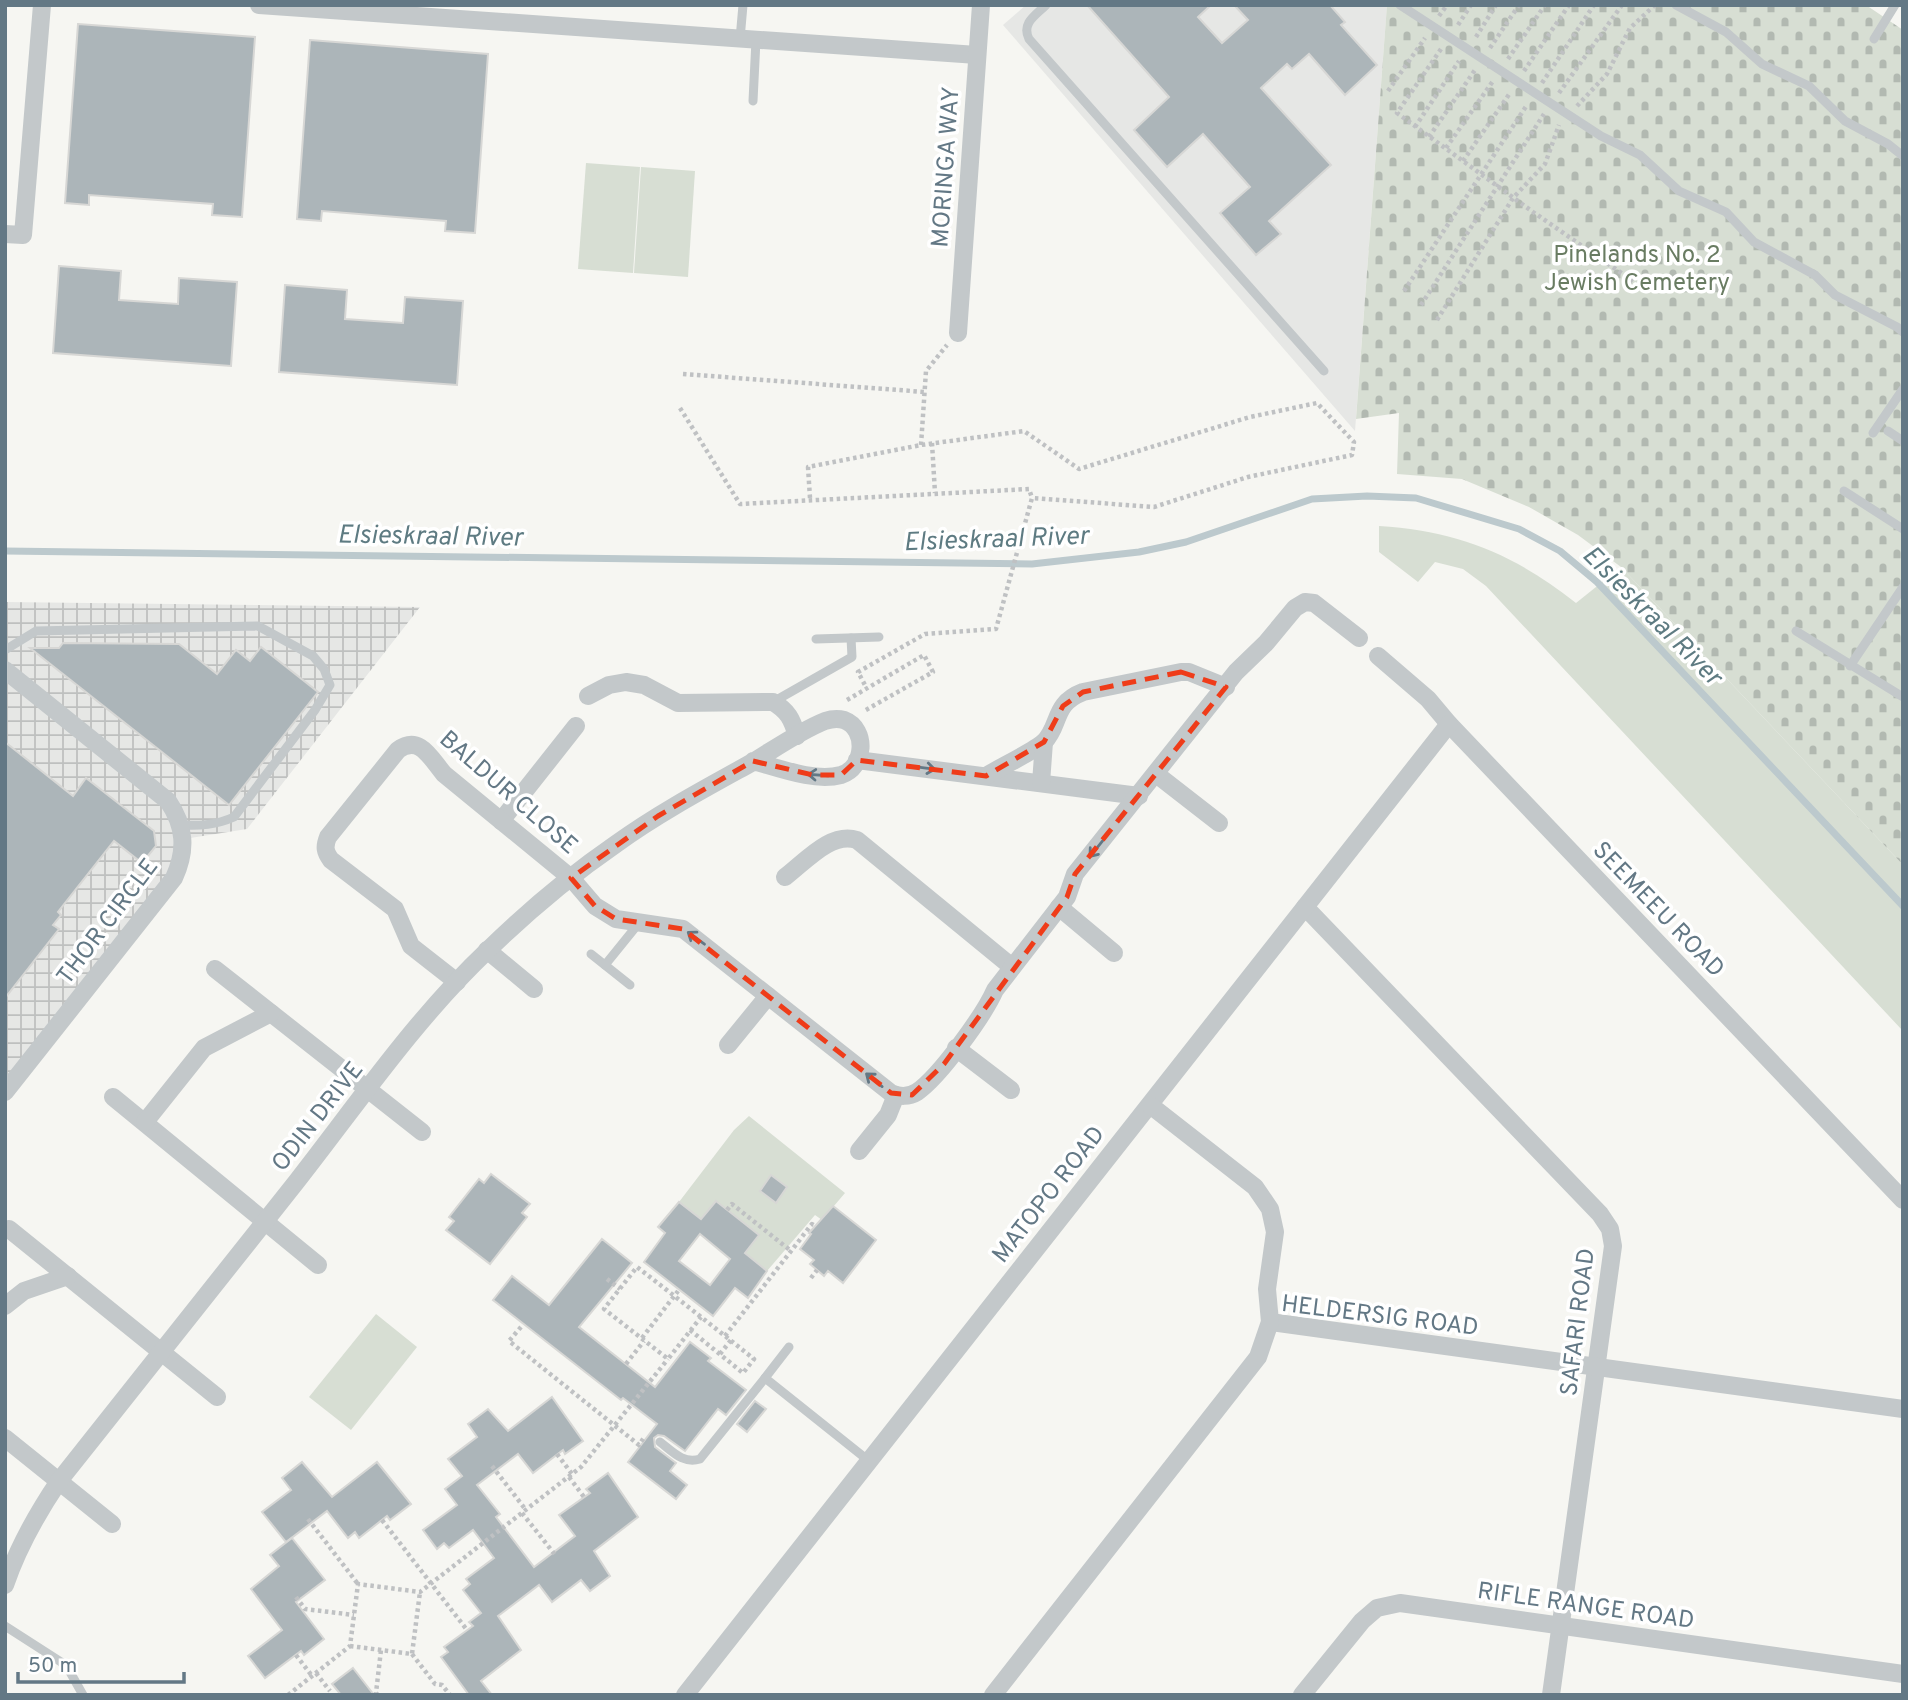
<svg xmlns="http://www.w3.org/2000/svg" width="1908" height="1700" viewBox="0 0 1908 1700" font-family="Overpass,sans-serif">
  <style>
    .built { fill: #e6e7e5 }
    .industrial { fill: url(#industrial-grid) }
    .green { fill: #d7ded3 }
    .cemetery { fill: url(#cemetery-stones) }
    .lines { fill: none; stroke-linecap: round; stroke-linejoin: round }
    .stream { stroke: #bcc9cd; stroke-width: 7 }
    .building { fill: #acb5b9; stroke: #d7d7d5; stroke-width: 2; fill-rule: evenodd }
    .path { stroke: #bfc1c3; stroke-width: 4.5; stroke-dasharray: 3.5 3.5; stroke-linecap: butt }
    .service { stroke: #c3c8ca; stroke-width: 9 }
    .minor { stroke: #c3c8ca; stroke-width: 18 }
    .oneway { stroke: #637885 }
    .marked { fill: none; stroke: #ef3c19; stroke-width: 5; stroke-dasharray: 14 9; stroke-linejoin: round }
    .labels { text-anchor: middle; stroke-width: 7; stroke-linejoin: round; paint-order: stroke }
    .street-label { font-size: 24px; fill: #637885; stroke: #fff }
    .park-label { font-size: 24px; fill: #697c62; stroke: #fff }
    .water-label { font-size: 26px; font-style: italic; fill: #5e7b82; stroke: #fff }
  </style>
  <defs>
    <pattern id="industrial-grid" width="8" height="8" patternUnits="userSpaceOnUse" patternTransform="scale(1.75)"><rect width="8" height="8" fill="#e6e7e5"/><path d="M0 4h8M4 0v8" fill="none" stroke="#bec0bf"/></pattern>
    <pattern id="cemetery-stones" width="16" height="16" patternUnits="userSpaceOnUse" patternTransform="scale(1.75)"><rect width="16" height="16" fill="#d7ded3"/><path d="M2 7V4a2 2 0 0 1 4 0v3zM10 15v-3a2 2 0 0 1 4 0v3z" fill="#b2b9b1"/></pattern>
  </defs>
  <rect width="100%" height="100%" fill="#f6f6f2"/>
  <polygon class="built" points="1026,5 1387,5 1355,431 1003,25"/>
  <polygon class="industrial" points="5,602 420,607 247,829 184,839 183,853 5,1092"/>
  <g class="green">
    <polygon points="586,163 640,167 633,273 578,269"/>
    <polygon points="641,167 695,171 688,277 634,273"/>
    <path d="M 1379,526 C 1458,531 1514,554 1576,603 L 1621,567 L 1903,865 L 1903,1031 L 1486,586 L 1463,569 L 1435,562 L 1418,582 L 1379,552 Z"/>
    <polygon points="749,1116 845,1193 822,1220 815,1215 767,1271 745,1253 759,1235 716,1201 701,1219 679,1202 734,1130"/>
    <polygon points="376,1314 417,1347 351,1430 309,1397"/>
  </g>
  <polygon class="cemetery" points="1387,5 1866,5 1903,30 1903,865 1621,567 1578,535 1529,507 1462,479 1397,474 1399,413 1356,419"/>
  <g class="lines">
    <polyline class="stream" points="5,551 1032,564 1139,552 1186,542 1312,499 1367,496 1416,498 1519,529 1560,551 1597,582 1903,906"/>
  </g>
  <g class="building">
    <polygon points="1087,5 1211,5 1198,17 1222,43 1248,20 1234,5 1330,5 1345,22 1341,25 1377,65 1345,95 1309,54 1292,69 1287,64 1261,88 1331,165 1269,221 1281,234 1256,255 1220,213 1250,187 1203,134 1167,167 1134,130 1169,97"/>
    <polygon points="78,24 255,37 242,217 212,215 213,204 89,195 89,205 65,203"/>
    <polygon points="310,40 488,54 475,233 445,231 446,221 322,211 321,221 297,219"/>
    <polygon points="59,266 121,271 119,300 178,304 179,278 237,282 231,366 53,353"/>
    <polygon points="285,285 347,290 345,319 403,323 405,297 463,301 457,385 279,372"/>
    <polygon points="63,643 179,644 217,674 236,650 250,661 261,647 318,692 229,805 30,648 59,648"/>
    <polygon points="5,742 73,796 86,778 154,831 156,846 142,863 114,841 58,912 61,915 53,925 59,929 5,998"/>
    <polygon points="491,1174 530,1204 522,1213 527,1217 490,1264 446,1230 454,1221 449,1217 479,1179 484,1183"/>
    <polygon points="771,1175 787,1187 776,1203 760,1191"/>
    <path d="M 716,1201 L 759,1235 L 745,1253 L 767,1271 L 748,1298 L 735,1288 L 713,1316 L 644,1262 L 665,1233 L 658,1227 L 679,1202 L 701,1219 ZM 700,1234 L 730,1259 L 710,1285 L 679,1261 Z"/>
    <polygon points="833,1206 876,1240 843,1283 828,1271 824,1276 810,1264 814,1260 800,1249 811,1234 809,1233"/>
    <polygon points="602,1239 632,1263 579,1327 655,1387 690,1342 711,1358 708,1361 746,1390 726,1415 718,1409 685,1451 664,1436 658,1435 654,1438 655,1447 676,1463 670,1471 687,1485 676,1499 628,1462 657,1424 623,1398 621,1400 493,1300 512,1276 549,1305"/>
    <polygon points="552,1397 583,1441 565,1454 563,1450 533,1473 518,1454 477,1485 500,1514 496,1517 534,1567 575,1536 559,1515 590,1493 586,1489 608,1473 638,1517 594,1551 610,1576 590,1591 581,1580 552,1602 539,1585 498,1616 521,1650 481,1681 492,1695 469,1695 441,1657 448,1652 444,1647 473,1626 469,1622 481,1613 463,1590 470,1584 466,1579 494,1558 473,1530 449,1548 444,1543 437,1549 423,1530 457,1505 445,1489 462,1476 448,1459 477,1437 468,1424 488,1409 508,1431"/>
    <polygon points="755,1401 766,1409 747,1432 737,1424"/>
    <polygon points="302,1462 332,1497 377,1462 411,1504 390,1520 387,1516 359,1538 355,1532 348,1538 327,1511 286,1542 262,1512 291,1490 282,1478"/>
    <polygon points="292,1538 325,1580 296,1602 324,1639 304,1655 301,1651 265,1678 248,1656 282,1630 251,1589 279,1566 270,1555"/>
    <polygon points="353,1668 374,1695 341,1695 332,1684"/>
  </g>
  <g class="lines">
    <g class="path">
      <polyline points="1439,16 1447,5"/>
      <polyline points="1458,25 1471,5"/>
      <polyline points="1476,37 1496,5"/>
      <polyline points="1490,48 1519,5"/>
      <polyline points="1441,49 1397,113 1533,212 1646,290"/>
      <polyline points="1508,59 1545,5"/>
      <polyline points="1524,71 1569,5"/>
      <polyline points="1542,83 1594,5"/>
      <polyline points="1388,91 1425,38"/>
      <polyline points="1559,93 1622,5"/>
      <polyline points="1577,106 1607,74 1630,28 1655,5"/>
      <polyline points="1415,127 1459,61"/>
      <polyline points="1429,137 1475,70"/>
      <polyline points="1446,148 1493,81"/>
      <polyline points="1463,161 1510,93"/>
      <polyline points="1404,291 1527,105"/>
      <polyline points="1421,305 1544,114"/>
      <polyline points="1437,320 1513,198 1545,164 1559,125"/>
      <polyline points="683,374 925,392"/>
      <polyline points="680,408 740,504 1029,489 1032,498 996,629 925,634 858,672 866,687"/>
      <polyline points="932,443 935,493"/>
      <polyline points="921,445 926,371 947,345"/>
      <polyline points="810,498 808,467 921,445 1024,431 1079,469 1250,417 1317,403 1354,442 1352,455 1248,477 1154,507 1032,498"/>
      <polyline points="847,700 924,655 933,672 864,711"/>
      <polyline points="727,1210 732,1204 791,1251"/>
      <polyline points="811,1278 817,1270"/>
      <polyline points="607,1279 620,1289"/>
      <polyline points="521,1327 509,1341 639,1445 645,1436"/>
      <path d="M 690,1330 L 743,1373 L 754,1359 C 715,1328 676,1297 637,1267 L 604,1309 L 668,1359 L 701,1317"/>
      <polyline points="725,1336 812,1224 815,1226"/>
      <polyline points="642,1338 678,1291"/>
      <polyline points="720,1354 731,1340"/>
      <polyline points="626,1364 644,1341"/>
      <polyline points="557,1454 572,1474"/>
      <polyline points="492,1466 526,1510"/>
      <polyline points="569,1477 584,1497"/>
      <polyline points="522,1513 556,1556"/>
      <polyline points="308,1519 358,1584"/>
      <polyline points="382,1520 467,1630"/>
      <polyline points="296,1597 305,1609 354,1615"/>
      <polyline points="350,1646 412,1654 420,1592"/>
      <polyline points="412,1654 435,1684 442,1685 450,1695"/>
      <polyline points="296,1655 312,1676"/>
      <polyline points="316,1673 330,1691"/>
      <polyline points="288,1695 350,1646 358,1584 420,1592 581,1467 668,1359"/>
      <polyline points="378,1695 376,1693 381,1650"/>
    </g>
    <g class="service">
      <path d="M 1046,5 C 1036,15 1021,23 1029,39 L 1324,371"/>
      <polyline points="1400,5 1601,136 1640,155 1679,191 1726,212 1754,242 1815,275 1835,295 1897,327 1903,332"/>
      <polyline points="1676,5 1726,32 1762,64 1809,86 1845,121 1888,144 1903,156"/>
      <polyline points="740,39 743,5"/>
      <polyline points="1874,39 1895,5"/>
      <polyline points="753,101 756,40"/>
      <polyline points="1888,431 1903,441"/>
      <polyline points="1873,433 1903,389"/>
      <polyline points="1844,491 1903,529"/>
      <polyline points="1796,631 1903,697"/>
      <polyline points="816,639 879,637"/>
      <path d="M 5,650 L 36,631 L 258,626 L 313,656 L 324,669 L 330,685 L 315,710 L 234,817 C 216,825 200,826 181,825"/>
      <polyline points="1850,666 1903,587"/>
      <polyline points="773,702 852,657 851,638"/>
      <polyline points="591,954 630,985"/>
      <polyline points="605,965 639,923"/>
      <polyline points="789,1347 765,1378 869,1461"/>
      <path d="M 660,1442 C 673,1452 683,1464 700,1459 L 765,1378"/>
      <polyline points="5,1626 61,1662 70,1672 83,1695"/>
    </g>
    <g class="minor">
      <polyline points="259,5 977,55"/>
      <polyline points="5,234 23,235 42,5"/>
      <polyline points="958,333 981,5"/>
      <polyline points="1378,656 1428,699 1449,724 1903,1200"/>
      <path d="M 5,670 L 168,801 C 185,826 187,850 174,878 L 5,1092"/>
      <path d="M 588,696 L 609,685 L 626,682 L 644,685 L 678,703 L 773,702 C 788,711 792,719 797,736"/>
      <polyline points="857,760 1139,796"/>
      <polyline points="1156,774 1219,823"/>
      <path d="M 986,776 C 999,768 1034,751 1044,742 C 1061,725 1052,704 1083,692 L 1181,672 L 1189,672 L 1226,687"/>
      <polyline points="1041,783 1044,742"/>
      <polyline points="501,821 576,726"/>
      <path d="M 785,877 C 805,862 831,831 857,840 L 1012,967"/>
      <polyline points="1059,907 1114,953"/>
      <polyline points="1305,907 1600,1214 1610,1229 1613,1246 1551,1695"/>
      <polyline points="487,950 534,989"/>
      <polyline points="215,969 422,1132"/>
      <path d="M 457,982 L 411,946 L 395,909 L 331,860 C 325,852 324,847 328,837 L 398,750 C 420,734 431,759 444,774 L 571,878 L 595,906 L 616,919 L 683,929 L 891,1093 C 899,1097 909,1097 917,1092 C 940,1076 984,1015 995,990 L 1067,897 L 1075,874 L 1236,672 L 1266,643 L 1295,608 L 1305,602 L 1314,603 L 1359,638"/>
      <polyline points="728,1045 768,996"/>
      <polyline points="956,1048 1011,1090"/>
      <polyline points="113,1097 318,1265"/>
      <polyline points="145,1122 204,1048 271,1013"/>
      <polyline points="859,1151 888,1115 896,1095"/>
      <polyline points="9,1229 217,1397"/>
      <polyline points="5,1306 24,1291 68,1276"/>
      <polyline points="1270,1322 1903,1409"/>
      <polyline points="5,1438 112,1524"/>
      <path d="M 5,1585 C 18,1547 36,1515 59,1481 C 138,1381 218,1282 297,1181 C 358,1103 416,1018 488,950 C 527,912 571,875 616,844 C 659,813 706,788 753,762 C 776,748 800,731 825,721 C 831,719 837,718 844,720 C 868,729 865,768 841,775 C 814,782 779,768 753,761"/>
      <polyline points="685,1695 1449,724"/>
      <polyline points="993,1695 1258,1357 1270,1322 1267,1289 1275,1232 1270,1209 1255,1187 1150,1105"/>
      <polyline points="1302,1695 1362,1621 1377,1608 1400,1603 1903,1674"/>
    </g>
  </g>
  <defs><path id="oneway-shaft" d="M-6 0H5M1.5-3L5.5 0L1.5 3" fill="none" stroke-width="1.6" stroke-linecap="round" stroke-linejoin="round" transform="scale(1.75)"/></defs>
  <g class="oneway">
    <use href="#oneway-shaft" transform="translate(925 768) rotate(7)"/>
    <use href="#oneway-shaft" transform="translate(818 775) rotate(-176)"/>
    <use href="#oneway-shaft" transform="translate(1096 849) rotate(129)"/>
    <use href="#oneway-shaft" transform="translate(696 938) rotate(-144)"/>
    <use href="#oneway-shaft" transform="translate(874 1080) rotate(-141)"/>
  </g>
  <path class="marked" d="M 1181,672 L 1226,687 L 1075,874 L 1067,897 L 944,1064 L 912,1095 L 891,1093 L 683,929 L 616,919 L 595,906 L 571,878 L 658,816 L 753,761 L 813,775 L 841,775 L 857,760 L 986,776 L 1044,742 L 1063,706 L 1083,692 Z"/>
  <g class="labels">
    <g class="street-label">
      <text transform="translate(945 167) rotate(-86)" y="8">MORINGA WAY</text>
      <text transform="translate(509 792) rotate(41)" y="8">BALDUR CLOSE</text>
      <text transform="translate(1659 909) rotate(46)" y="8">SEEMEEU ROAD</text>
      <text transform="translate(107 921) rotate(-53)" y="8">THOR CIRCLE</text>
      <text transform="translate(317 1116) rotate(-52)" y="8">ODIN DRIVE</text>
      <text transform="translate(1048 1194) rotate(-52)" y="8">MATOPO ROAD</text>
      <text transform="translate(1380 1315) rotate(7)" y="8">HELDERSIG ROAD</text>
      <text transform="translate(1577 1322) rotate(-83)" y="8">SAFARI ROAD</text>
      <text transform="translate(1586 1605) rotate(8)" y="8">RIFLE RANGE ROAD</text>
    </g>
    <g class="park-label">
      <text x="1637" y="262">Pinelands No. 2<tspan x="1637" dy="28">Jewish Cemetery</tspan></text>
    </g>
    <g class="water-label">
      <text transform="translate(430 535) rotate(1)" y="9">Elsieskraal River</text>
      <text transform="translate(996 538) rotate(-2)" y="9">Elsieskraal River</text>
      <text transform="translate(1653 615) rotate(45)" y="9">Elsieskraal River</text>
    </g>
  </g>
  <rect width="1908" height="1700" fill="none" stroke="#637885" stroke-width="14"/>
  <path d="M18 1672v10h166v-10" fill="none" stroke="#637885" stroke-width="3.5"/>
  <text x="28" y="1672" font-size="21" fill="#637885" stroke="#ffffff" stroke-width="5" paint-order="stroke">50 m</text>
</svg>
